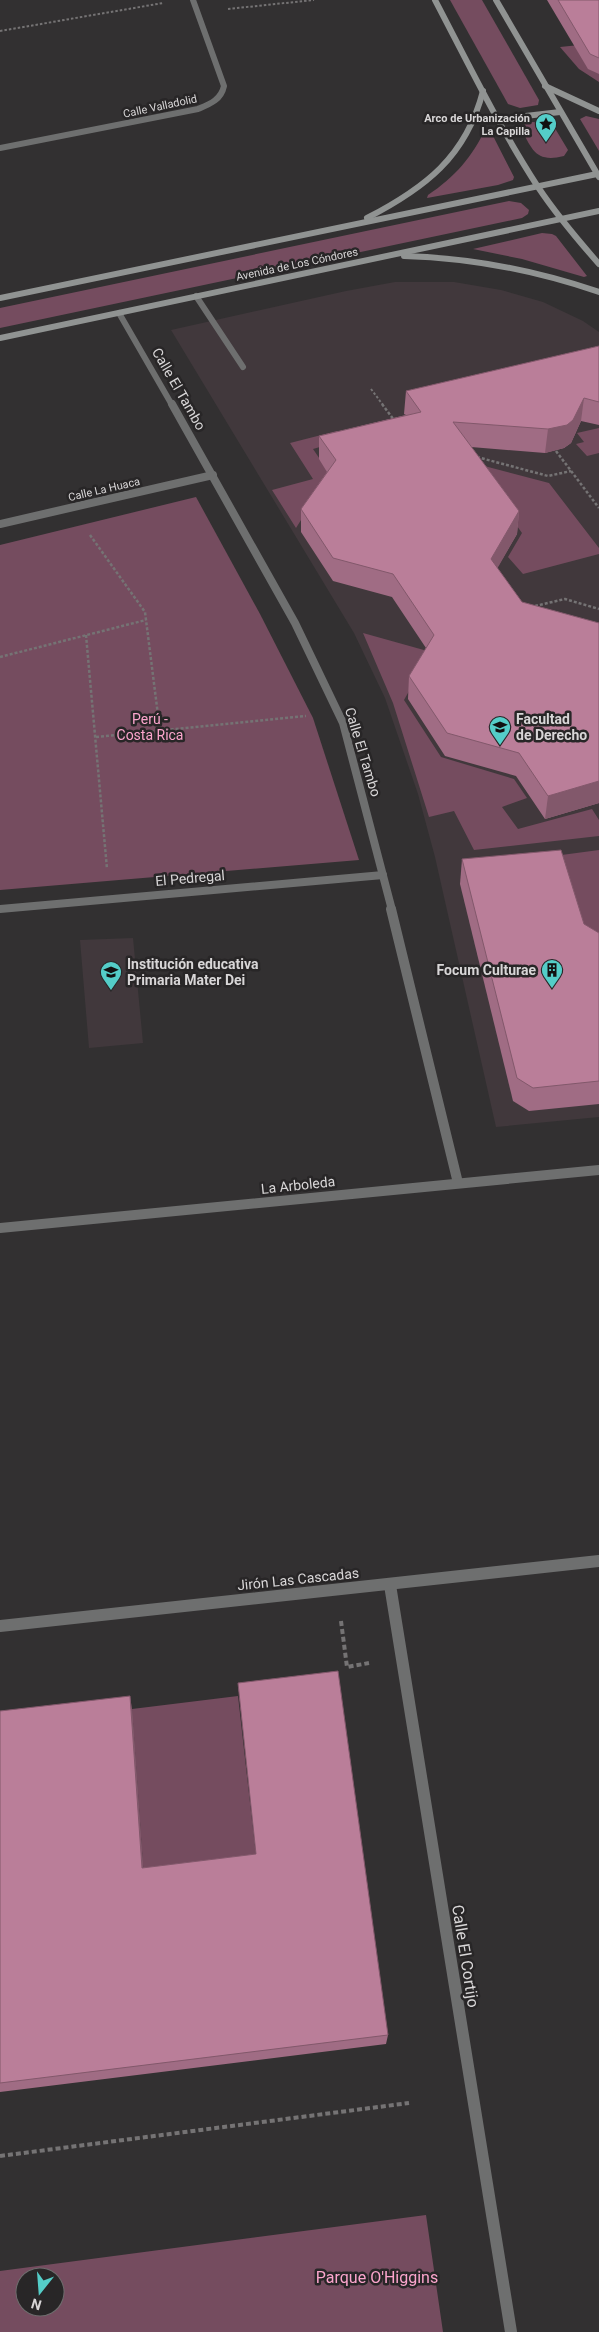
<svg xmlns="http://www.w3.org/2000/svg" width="599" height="2332" viewBox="0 0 599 2332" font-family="Roboto,sans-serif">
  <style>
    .built { fill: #41383c }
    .green { fill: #754c5f; fill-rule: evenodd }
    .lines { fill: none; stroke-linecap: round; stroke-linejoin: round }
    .path-far2 { stroke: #757374; stroke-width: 2; stroke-dasharray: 2.5 2; stroke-linecap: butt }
    .path-far1 { stroke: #757374; stroke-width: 2.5; stroke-dasharray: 3 2; stroke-linecap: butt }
    .path { stroke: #757374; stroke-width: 4; stroke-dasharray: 5 3; stroke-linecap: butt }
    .lane { stroke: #6e6f6f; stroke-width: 6 }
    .street-far3 { stroke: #6e6f6f; stroke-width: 6 }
    .street-far2 { stroke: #6e6f6f; stroke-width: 8 }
    .street-far1 { stroke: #6e6f6f; stroke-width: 10 }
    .street { stroke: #6e6f6f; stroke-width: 12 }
    .secondary { stroke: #909392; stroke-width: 6 }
    .wall { fill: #a06c84 }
    .shaded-wall { fill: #82586b }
    .building { fill: #ba7e99; stroke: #82586b }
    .labels { text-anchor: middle; stroke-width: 5; stroke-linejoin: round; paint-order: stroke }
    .far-street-label { font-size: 11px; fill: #d8d6d7; stroke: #282627 }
    .far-poi-label { font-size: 11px; font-weight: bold; fill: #d8d6d7; stroke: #282627; text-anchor: end }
    .street-label { font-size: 14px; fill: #d8d6d7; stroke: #282627 }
    .park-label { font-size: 14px; fill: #fca5cd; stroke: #282627 }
    .poi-label { font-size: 14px; font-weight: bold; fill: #d8d6d7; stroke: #282627; text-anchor: start }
    .near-street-label { font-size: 16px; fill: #d8d6d7; stroke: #282627 }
    .near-park-label { font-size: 16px; fill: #fca5cd; stroke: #282627 }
  </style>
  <rect width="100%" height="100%" fill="#323031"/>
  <g class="built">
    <polygon points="395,282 454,282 501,290 543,302 583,321 599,332 599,1117 496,1127 435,857 418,794 385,698 354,633 171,330 346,291"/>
    <polygon points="133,938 143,1043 89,1048 80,940"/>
  </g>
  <g class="green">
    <polygon points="450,0 482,0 539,100 538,105 520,108 508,104"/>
    <polygon points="599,43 599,82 579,69 560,47"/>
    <polygon points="586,116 599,119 599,151 580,119"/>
    <path d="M 533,122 L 553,125 L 568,150 L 564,156 C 536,163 532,150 521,128 L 526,123 Z"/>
    <path d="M 486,128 L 489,128 L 514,177 L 513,180 L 498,185 L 427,198 L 428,195 C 455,177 472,157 486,128 Z"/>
    <polygon points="509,201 521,203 529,210 528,214 522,218 0,328 0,308"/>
    <polygon points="542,233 552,234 556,236 587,276 584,277 522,259 473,249"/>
    <polygon points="599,428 599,453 587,456 576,444 584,442 577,433"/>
    <polygon points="337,431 344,440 313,449 330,474 296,528 272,490 313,479 290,443"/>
    <polygon points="416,448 549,483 599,548 599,554 523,574 508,557 522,533 487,484"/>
    <polygon points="196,497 260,614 313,718 359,860 0,890 0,545"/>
    <polygon points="363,633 431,652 404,700 441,757 514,779 527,798 502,807 518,829 592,809 599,820 599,836 474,850 454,811 429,817 393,703"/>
    <polygon points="599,850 599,936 578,938 554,856"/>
    <polygon points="238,1696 257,1865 144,1879 132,1709"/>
    <path d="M 426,2215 L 443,2332 L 0,2332 L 0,2271 ZM 25,2277 L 55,2277 L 55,2307 L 25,2307 Z"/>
  </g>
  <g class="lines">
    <g class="path-far2">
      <polyline points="228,9 314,0"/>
      <polyline points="0,31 163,3"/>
      <polyline points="371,389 383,405"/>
    </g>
    <g class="path-far1">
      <polyline points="382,404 394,420"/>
      <polyline points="556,451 599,508"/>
      <polyline points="477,457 548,476 571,471"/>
      <polyline points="90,535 145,612 160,731"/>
      <polyline points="535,606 565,599 599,609"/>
      <polyline points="86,635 107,869"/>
      <polyline points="0,657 146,620"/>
      <polyline points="96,737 306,716"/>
    </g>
    <g class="path">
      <polyline points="341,1621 347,1667 369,1663"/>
      <polyline points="0,2156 409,2103"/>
    </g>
    <polyline class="lane" points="196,296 243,367"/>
    <g class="street-far3">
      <path d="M 0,148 L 198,109 C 210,104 221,100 224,86 L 193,0"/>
      <polyline points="119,313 172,405"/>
    </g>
    <g class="street-far2">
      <polyline points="172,404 295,623 343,723 392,910"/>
      <polyline points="0,524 213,475"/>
      <polyline points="0,909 383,875"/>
    </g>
    <g class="street-far1">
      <polyline points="391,909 458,1183"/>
      <polyline points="0,1228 599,1170"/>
    </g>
    <g class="street">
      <polyline points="390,1585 511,2332"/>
      <polyline points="0,1626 599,1561"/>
    </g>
    <g class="secondary">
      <path d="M 435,0 C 468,63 499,127 538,187 C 556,214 577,239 599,264"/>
      <polyline points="496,0 599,177"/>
      <polyline points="545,86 599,111"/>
      <polyline points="499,119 560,112"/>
      <path d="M 367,218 C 425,188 466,157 483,91"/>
      <path d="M 404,256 C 472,258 535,270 599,292"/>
      <polyline points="0,298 597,174"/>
      <polyline points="0,338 599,211"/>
    </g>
  </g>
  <g class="wall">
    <polygon points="547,0 599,0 599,74 588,69"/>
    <polygon points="599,346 599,425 581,421 571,443 564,448 545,453 471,447 519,511 517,534 497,568 522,602 599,623 599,803 545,819 516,776 445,756 408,699 409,676 426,648 392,597 333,581 301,532 301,509 327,472 319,459 319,436 406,415 404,414 406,391"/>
    <polygon points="462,859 599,933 599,1104 529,1111 513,1101 460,884"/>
    <polygon points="238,1683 388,2035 386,2044 0,2092 0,1711 132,1709 143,1868 256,1854"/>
  </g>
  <g class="shaded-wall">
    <polygon points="584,398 581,421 571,443 564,448 545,453 548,429"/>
    <polygon points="519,511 517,534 489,583 491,559"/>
    <polygon points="599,781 599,803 545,819 548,796"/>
    <polygon points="130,1696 132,1709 144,1879 142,1868"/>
  </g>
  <g class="building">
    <polygon points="558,0 599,0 599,58 590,54"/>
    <polygon points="599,346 599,402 584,398 573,420 567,425 548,429 453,422 519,511 491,559 522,602 599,623 599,781 548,796 519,753 447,733 409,676 434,635 393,574 333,558 301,509 336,460 319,436 421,412 406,391"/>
    <polygon points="561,850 584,924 599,933 599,1081 533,1088 517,1078 462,859"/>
    <polygon points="338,1671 388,2035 0,2083 0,1711 130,1696 142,1868 256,1854 238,1683"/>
  </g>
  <defs>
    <g id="sight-pin" transform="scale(1.125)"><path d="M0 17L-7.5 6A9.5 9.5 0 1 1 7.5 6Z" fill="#54cdc8" stroke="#282627"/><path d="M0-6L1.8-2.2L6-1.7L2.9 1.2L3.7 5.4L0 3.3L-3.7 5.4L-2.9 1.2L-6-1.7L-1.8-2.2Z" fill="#111"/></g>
    <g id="university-pin" transform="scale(1.125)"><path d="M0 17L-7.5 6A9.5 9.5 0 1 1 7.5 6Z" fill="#54cdc8" stroke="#282627"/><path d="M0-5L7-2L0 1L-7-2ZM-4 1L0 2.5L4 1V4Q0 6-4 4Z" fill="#111"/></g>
    <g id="building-pin" transform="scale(1.125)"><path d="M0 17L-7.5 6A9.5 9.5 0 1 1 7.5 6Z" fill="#54cdc8" stroke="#282627"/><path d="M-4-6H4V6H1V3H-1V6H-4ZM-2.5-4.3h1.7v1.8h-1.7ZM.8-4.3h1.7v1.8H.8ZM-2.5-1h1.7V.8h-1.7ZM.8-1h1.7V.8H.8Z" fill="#111"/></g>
    <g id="school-pin" transform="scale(1.125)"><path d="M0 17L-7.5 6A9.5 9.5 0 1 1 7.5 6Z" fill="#54cdc8" stroke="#282627"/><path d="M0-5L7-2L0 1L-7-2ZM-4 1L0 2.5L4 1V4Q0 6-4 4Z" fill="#111"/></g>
  </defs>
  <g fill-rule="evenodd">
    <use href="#sight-pin" x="546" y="124"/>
    <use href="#university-pin" x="500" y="727"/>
    <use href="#building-pin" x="552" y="970"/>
    <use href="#school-pin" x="111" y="972"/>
  </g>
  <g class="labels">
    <g class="far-street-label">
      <text transform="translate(160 106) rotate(-12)" y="4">Calle Valladolid</text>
      <text transform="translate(297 264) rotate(-12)" y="4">Avenida de Los Cóndores</text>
      <text transform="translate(104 489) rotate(-13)" y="4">Calle La Huaca</text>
    </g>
    <g class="far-poi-label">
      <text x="530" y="122">Arco de Urbanización<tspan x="530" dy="13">La Capilla</tspan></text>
    </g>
    <g class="street-label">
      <text transform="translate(179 389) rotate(60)" y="5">Calle El Tambo</text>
      <text transform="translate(363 752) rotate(73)" y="5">Calle El Tambo</text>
      <text transform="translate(190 878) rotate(-5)" y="5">El Pedregal</text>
      <text transform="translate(298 1185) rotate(-6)" y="5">La Arboleda</text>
      <text transform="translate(298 1579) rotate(-6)" y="5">Jirón Las Cascadas</text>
    </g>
    <g class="park-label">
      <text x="150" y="724">Perú -<tspan x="150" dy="16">Costa Rica</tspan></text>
    </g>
    <g class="poi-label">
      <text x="516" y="724">Facultad<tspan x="516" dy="16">de Derecho</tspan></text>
      <text x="127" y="969">Institución educativa<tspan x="127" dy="16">Primaria Mater Dei</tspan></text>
      <text x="536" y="975" text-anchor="end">Focum Culturae</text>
    </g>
    <g class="near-street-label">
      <text transform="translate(466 1956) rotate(81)" y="6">Calle El Cortijo</text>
    </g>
    <g class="near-park-label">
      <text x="377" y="2283">Parque O'Higgins</text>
    </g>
  </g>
  <g transform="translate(40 2292) rotate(197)"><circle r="24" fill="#282627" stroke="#6e6c6d"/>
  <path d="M0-4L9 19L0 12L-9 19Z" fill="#54cdc8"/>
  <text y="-8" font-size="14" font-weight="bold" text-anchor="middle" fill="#d8d6d7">N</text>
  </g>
</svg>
